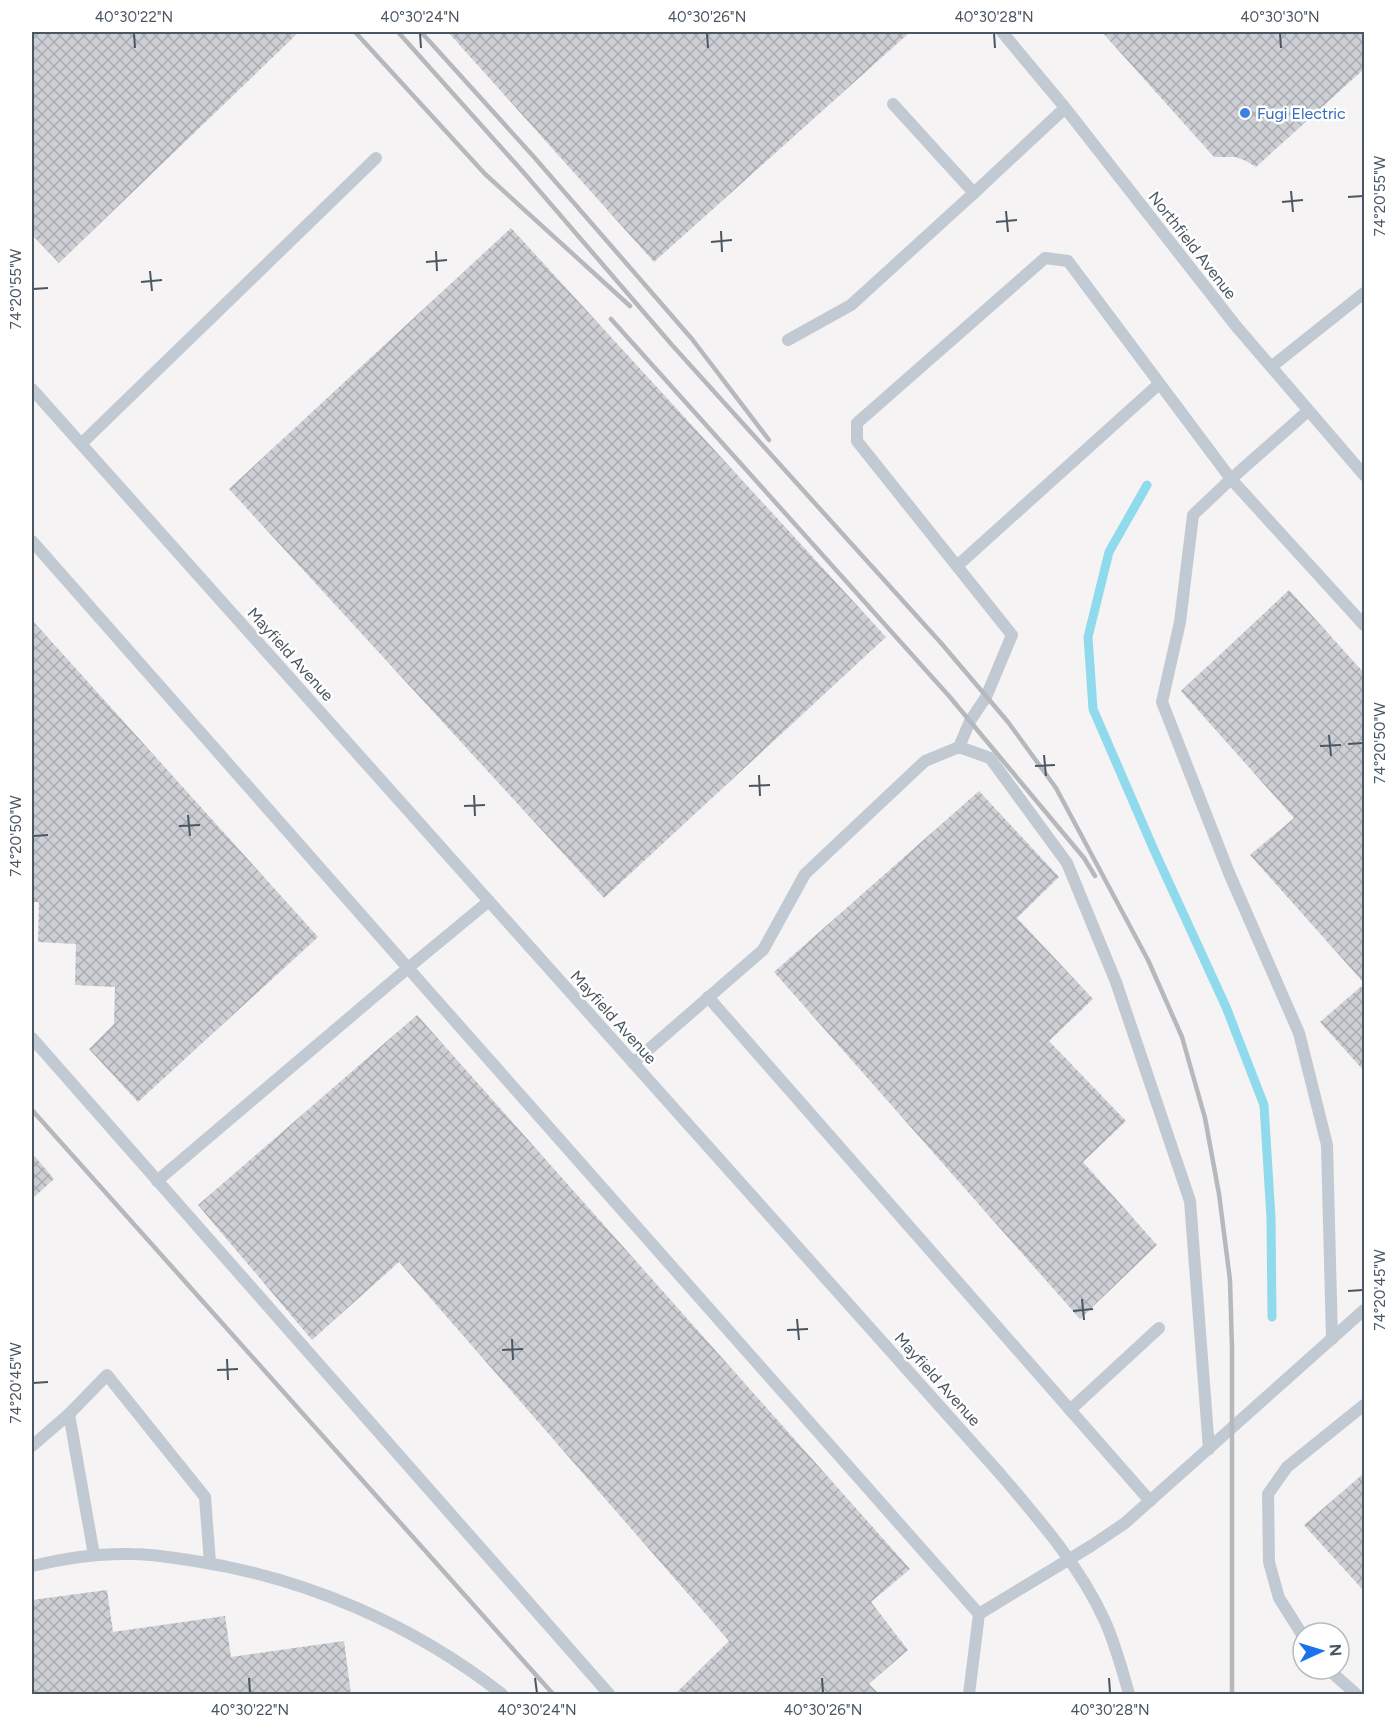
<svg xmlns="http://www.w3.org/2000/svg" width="1396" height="1726" viewBox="0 0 1396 1726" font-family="Figtree,sans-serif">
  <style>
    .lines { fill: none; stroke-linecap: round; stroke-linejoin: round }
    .stream { stroke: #90daee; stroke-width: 9 }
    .building { fill: url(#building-cross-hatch) }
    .lane { stroke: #c1cad2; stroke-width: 12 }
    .rail { stroke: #b5b8bd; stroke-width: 4.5 }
    .ticks { fill: none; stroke: #4a5661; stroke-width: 2 }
    .shop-dot { fill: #3f7fe0; stroke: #fff; stroke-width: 2 }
    .labels { text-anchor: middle; stroke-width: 5; stroke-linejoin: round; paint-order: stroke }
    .shop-label { font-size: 16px; fill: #366cbe; stroke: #fff; text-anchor: start }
    .street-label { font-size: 16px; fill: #4a5661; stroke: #fff }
    .neatline { fill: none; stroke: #4a5661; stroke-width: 2 }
    .ticks-label { font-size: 15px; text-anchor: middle; fill: #4a5661 }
  </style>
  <defs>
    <pattern id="building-cross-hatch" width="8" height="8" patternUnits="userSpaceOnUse" patternTransform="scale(1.5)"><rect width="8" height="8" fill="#cdcfd5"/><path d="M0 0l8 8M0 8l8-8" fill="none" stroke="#a8abb0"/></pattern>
  </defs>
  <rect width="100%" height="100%" fill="#f5f3f3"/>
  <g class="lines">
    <polyline class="stream" points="1147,485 1109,552 1088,637 1093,709 1154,850 1226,1007 1264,1105 1271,1218 1272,1317"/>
  </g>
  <g class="building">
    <polygon points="32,32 299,32 59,263 32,235"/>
    <polygon points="448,32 908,32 909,33 654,262"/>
    <polygon points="1102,32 1364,32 1364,69 1256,167 1246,161 1236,157 1214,157"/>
    <polygon points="511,228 886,637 604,898 229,489"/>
    <polygon points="1289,590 1364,673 1364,983 1250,855 1294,818 1181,691"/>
    <polygon points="32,620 318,937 138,1102 89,1049 114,1024 115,987 75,985 76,944 38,942 39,902 32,902"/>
    <polygon points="979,791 1059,877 1017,918 1093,999 1049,1041 1126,1121 1083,1162 1157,1245 1080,1319 774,972"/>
    <polygon points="1364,984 1364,1071 1320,1022"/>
    <polygon points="417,1015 910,1569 871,1602 908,1650 869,1684 879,1694 675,1694 729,1641 399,1262 312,1340 198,1205"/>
    <polygon points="32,1153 54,1179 32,1199"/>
    <polygon points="1364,1473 1364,1591 1304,1525"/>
    <polygon points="107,1590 113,1632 225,1616 231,1657 344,1641 351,1694 32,1694 32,1600"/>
  </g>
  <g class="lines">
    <g class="lane">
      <polyline points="1002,32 1062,104 1236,326 1364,475"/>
      <polyline points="893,104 974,193 1065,108"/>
      <polyline points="788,340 851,305 974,193"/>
      <polyline points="1271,367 1364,293"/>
      <path d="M 32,389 L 1002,1476 C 1040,1521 1079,1565 1104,1619 C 1115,1643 1122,1669 1129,1694"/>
      <polyline points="81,444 376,158"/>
      <polyline points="32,541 408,968 489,901"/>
      <polyline points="957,566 1159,384"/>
      <polyline points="959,747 970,721 986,697 1012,635 857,441 857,423 1045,258 1068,261 1231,479 1308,411"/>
      <polyline points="708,997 1150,1501"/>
      <polyline points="32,1038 609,1694"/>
      <polyline points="633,1063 763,950 805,874 925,761 959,747 990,758 1067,863 1116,982 1190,1201 1209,1449"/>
      <polyline points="157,1181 408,968 979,1614 969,1694"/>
      <polyline points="1332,1339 1327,1145 1299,1033 1229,873 1162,702 1180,622 1193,515 1231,479 1364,625"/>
      <polyline points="1070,1410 1159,1328"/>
      <polyline points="69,1414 94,1555"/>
      <polyline points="32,1446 69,1414 107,1375 205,1497 210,1563"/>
      <path d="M 32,1566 C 65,1558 97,1553 131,1554 C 152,1554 174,1558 195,1561 C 306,1578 414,1625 502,1694"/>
      <polyline points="979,1614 1091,1546 1125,1523 1364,1310"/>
      <polyline points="1303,1636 1279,1598 1269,1562 1268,1494 1287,1467 1364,1405"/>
      <polyline points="1328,1669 1356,1694"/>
    </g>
    <g class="rail">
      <polyline points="355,32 485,174 630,306"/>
      <polyline points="398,32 524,173 672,345 941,643 1008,722 1056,788 1148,960 1182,1037 1205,1118 1219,1194 1230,1280 1232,1348 1232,1694"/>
      <polyline points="421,32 534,157 692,339 769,440"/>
      <polyline points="611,319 949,696 1084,858 1095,876"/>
      <polyline points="32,1110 553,1694"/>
    </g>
  </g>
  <path class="ticks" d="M 134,33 L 135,48M 420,33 L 421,48M 707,33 L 708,48M 994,33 L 995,48M 1280,33 L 1281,48M 1291,191 L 1293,212M 1348,197 L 1363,196M 1282,202 L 1303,200M 1006,211 L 1008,232M 996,222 L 1017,220M 721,231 L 722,252M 711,242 L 732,240M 436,251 L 437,271M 426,262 L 447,260M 150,271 L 152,291M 141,282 L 162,280M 33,289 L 48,288M 1329,735 L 1331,756M 1348,744 L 1363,743M 1320,746 L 1341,745M 1044,755 L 1046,776M 1035,766 L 1055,765M 759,775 L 760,796M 749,786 L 770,785M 474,795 L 475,816M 464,806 L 485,805M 188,815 L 190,836M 179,826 L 200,825M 33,836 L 48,835M 1348,1291 L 1363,1290M 1082,1299 L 1084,1320M 1073,1311 L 1093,1309M 797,1319 L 799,1340M 787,1330 L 808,1329M 512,1339 L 513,1360M 502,1350 L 523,1349M 227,1359 L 228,1380M 217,1370 L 238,1369M 33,1383 L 48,1382M 249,1678 L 250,1693M 535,1678 L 537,1693M 822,1678 L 823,1693M 1109,1678 L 1110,1693"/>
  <circle class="shop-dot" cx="1245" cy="113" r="6"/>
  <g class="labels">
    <g class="shop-label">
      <text x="1257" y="119">Fugi Electric</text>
    </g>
    <g class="street-label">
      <text transform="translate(1193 245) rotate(52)" y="6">Northfield Avenue</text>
      <text transform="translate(291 654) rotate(48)" y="6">Mayfield Avenue</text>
      <text transform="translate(614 1017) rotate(48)" y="6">Mayfield Avenue</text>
      <text transform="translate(938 1379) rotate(48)" y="6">Mayfield Avenue</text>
    </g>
  </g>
  <rect width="1396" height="1726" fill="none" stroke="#ffffff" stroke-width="66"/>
  <g transform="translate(1321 1651) rotate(86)"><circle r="28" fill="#ffffff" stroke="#b7bbc0" stroke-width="1.5"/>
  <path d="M0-4.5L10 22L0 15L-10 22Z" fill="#1a73e8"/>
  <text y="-9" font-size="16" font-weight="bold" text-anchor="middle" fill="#4a5661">N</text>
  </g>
  <rect x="33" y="33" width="1330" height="1660" class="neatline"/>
  <g class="ticks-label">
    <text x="134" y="22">40°30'22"N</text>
    <text x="420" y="22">40°30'24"N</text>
    <text x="707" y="22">40°30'26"N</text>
    <text x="994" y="22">40°30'28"N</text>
    <text x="1280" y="22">40°30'30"N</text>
    <text transform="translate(1380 196) rotate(-90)" y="5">74°20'55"W</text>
    <text transform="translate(16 289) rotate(-90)" y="5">74°20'55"W</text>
    <text transform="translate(1380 743) rotate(-90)" y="5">74°20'50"W</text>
    <text transform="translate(16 836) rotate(-90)" y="5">74°20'50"W</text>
    <text transform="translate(1380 1290) rotate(-90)" y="5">74°20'45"W</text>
    <text transform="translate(16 1383) rotate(-90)" y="5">74°20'45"W</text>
    <text x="250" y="1715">40°30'22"N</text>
    <text x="537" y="1715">40°30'24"N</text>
    <text x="823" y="1715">40°30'26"N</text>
    <text x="1110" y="1715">40°30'28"N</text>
  </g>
</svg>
